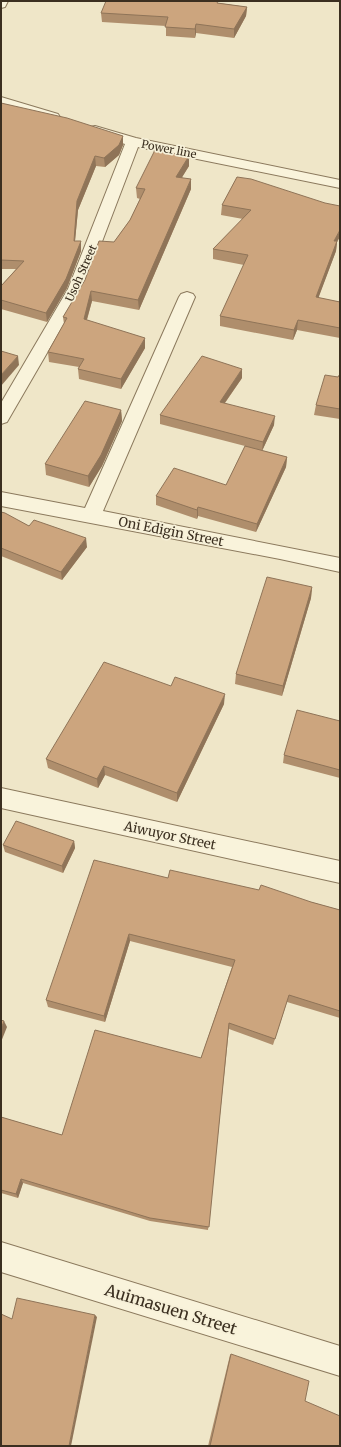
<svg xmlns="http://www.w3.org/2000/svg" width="341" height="1447" viewBox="0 0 341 1447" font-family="Merriweather,serif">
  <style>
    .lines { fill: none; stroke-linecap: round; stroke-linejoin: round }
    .minor-casing { stroke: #8b795d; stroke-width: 2 }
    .minor { fill: #f9f3db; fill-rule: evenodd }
    .wall { fill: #af8e6c }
    .shaded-wall { fill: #8f7458 }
    .building { fill: #cca57e; stroke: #8f7458 }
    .labels { text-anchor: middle; stroke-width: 3.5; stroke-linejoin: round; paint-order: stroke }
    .far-street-label { font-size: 11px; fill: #3b2f20; stroke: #f6f0d8 }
    .street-label { font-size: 13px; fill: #3b2f20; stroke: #f6f0d8 }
    .near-street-label { font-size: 16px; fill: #3b2f20; stroke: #f6f0d8 }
  </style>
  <rect width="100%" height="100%" fill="#efe6c8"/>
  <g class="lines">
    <g class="minor-casing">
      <g id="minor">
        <polygon points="1,1 8,1 5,7 1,8"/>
        <polygon points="1,97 58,114 60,117 58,120 53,121 1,105"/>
        <polygon points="95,126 136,138 340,180 340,188 138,147 84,289 7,422 1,424 1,403 68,289 125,144 90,133 88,130 90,127"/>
        <polygon points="187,292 193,294 195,297 103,511 340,558 340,572 280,559 1,506 1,492 85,508 179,297 181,294"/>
        <polygon points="1,788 340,861 340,883 1,808"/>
        <polygon points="1,1242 340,1346 340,1376 1,1272"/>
      </g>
    </g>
    <use href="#minor" class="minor"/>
  </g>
  <g class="wall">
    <polygon points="219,3 247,7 246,16 234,38 196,33 195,38 166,36 166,26 102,22 101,13"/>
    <polygon points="1,103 123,136 123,145 119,155 105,167 96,166 78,210 75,241 81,251 67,288 47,322 1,309 1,286 16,269 1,269"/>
    <polygon points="189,156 189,166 182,177 191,189 139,310 92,301 87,320 145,348 121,389 79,379 78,369 79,367 49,362 48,352 64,324 63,317 114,242 130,220 140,199 137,198 136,188"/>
    <polygon points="237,177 337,242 336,251 318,298 340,302 340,338 297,330 293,340 220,326 220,316 244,265 213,259 213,249 243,219 221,215 222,205"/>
    <polygon points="340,374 340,419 314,415 316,405"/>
    <polygon points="242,378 225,403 274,425 262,451 287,457 286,467 256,532 198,516 197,519 156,505 156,496 226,485 245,446 160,424 160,415"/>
    <polygon points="121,410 122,421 102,466 89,487 46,475 45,464"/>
    <polygon points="1,512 29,526 87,547 62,580 1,556"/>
    <polygon points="312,587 311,598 282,696 235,684 236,674"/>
    <polygon points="171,686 224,704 177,802 105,775 98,788 48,768 46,759"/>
    <polygon points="340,721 340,778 283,763 284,755"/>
    <polygon points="74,841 75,848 63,873 5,852 3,845"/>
    <polygon points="168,878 311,902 340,910 340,1018 287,1002 273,1045 229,1029 208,1230 150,1221 23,1183 18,1198 1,1193 1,1117 62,1135 201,1058 232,967 130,941 105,1022 48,1007 46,1000"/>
    <polygon points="231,1354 305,1401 340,1446 208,1446 230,1355"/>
  </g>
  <g class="shaded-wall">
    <polygon points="247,7 246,16 234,38 234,29"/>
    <polygon points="196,24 196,33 195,38 195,29"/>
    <polygon points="123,136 123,145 119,155 105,167 104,158"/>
    <polygon points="95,156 96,166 78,210 74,251 74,241 77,201"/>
    <polygon points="189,156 189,166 176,187 176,177"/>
    <polygon points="191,179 191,189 139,310 138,300"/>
    <polygon points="340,230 340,237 337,242 336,251 315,307 316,297 334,241"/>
    <polygon points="81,241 81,251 67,288 47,322 46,313"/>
    <polygon points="91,291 92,301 84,329 84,319"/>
    <polygon points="298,320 297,330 293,340 294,330"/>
    <polygon points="145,338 145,348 121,389 121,379"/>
    <polygon points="18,356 19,365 1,386 1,375"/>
    <polygon points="242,369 242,378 219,411 220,402"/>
    <polygon points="121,410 122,421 102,466 89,487 88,476"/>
    <polygon points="275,416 274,425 262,451 263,442"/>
    <polygon points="287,457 286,467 256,532 257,524"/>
    <polygon points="198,507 198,516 197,519 197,510"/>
    <polygon points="86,538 87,547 62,580 61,572"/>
    <polygon points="312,587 311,598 282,696 283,686"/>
    <polygon points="225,694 224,704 177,802 177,793"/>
    <polygon points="104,766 105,775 98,788 97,779"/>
    <polygon points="74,841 75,848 63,873 62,866"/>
    <polygon points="129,934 130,941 105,1022 104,1016"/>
    <polygon points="4,1021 7,1027 1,1042 1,1029"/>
    <polygon points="21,1179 23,1183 18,1198 16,1194"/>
    <polygon points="95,1315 97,1317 71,1446 69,1446"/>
  </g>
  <g class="building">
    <polygon points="106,1 218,1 217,3 247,7 234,29 196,24 195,29 165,27 168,17 101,13"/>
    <polygon points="1,103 67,118 123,136 119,145 104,158 95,156 77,201 74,241 81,241 66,279 46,313 1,300 1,286 24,261 1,260"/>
    <polygon points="155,150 189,156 176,177 191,179 138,300 91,291 84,319 145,338 121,379 78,369 84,359 48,352 67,318 63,317 85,280 99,241 114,242 130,220 145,189 136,188"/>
    <polygon points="237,177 251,179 325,203 340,206 340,230 334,241 337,241 316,297 340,302 340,328 298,320 294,330 220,316 248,255 213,249 251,210 222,205"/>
    <polygon points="1,351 18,356 1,375"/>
    <polygon points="202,356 242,369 220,402 275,416 263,442 160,415"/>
    <polygon points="340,374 340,409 316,405 325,375 338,377"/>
    <polygon points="85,401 121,410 101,455 88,476 45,464"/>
    <polygon points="245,446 287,457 257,524 198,507 197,510 156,496 174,468 226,485"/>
    <polygon points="1,512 5,513 29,526 34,520 86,538 61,572 1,548"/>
    <polygon points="267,577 312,587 283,686 236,674"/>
    <polygon points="104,662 171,686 175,677 225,694 177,793 104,766 97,779 46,759"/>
    <polygon points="297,710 340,721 340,770 284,755"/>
    <polygon points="16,821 74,841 62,866 3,845"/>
    <polygon points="94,860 168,878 170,870 259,890 261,885 311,902 340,910 340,1011 289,995 275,1039 229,1023 209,1227 150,1218 21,1179 16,1194 1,1190 1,1117 62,1135 95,1030 201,1058 235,960 129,934 104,1016 46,1000"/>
    <polygon points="1,1020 4,1021 1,1029"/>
    <polygon points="17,1298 95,1315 69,1446 1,1446 1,1314 12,1319"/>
    <polygon points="231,1354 309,1381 305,1401 340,1416 340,1446 210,1446"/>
  </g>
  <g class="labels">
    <g class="far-street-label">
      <text transform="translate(169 149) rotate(11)" y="4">Power line</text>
      <text transform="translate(81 273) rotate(-66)" y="4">Usoh Street</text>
    </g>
    <g class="street-label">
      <text transform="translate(171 531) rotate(11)" y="5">Oni Edigin Street</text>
      <text transform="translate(170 835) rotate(12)" y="5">Aiwuyor Street</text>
    </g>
    <g class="near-street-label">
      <text transform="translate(171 1309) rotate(17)" y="6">Auimasuen Street</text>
    </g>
  </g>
  <rect width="341" height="1447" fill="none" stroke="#3b2f20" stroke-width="4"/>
</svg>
